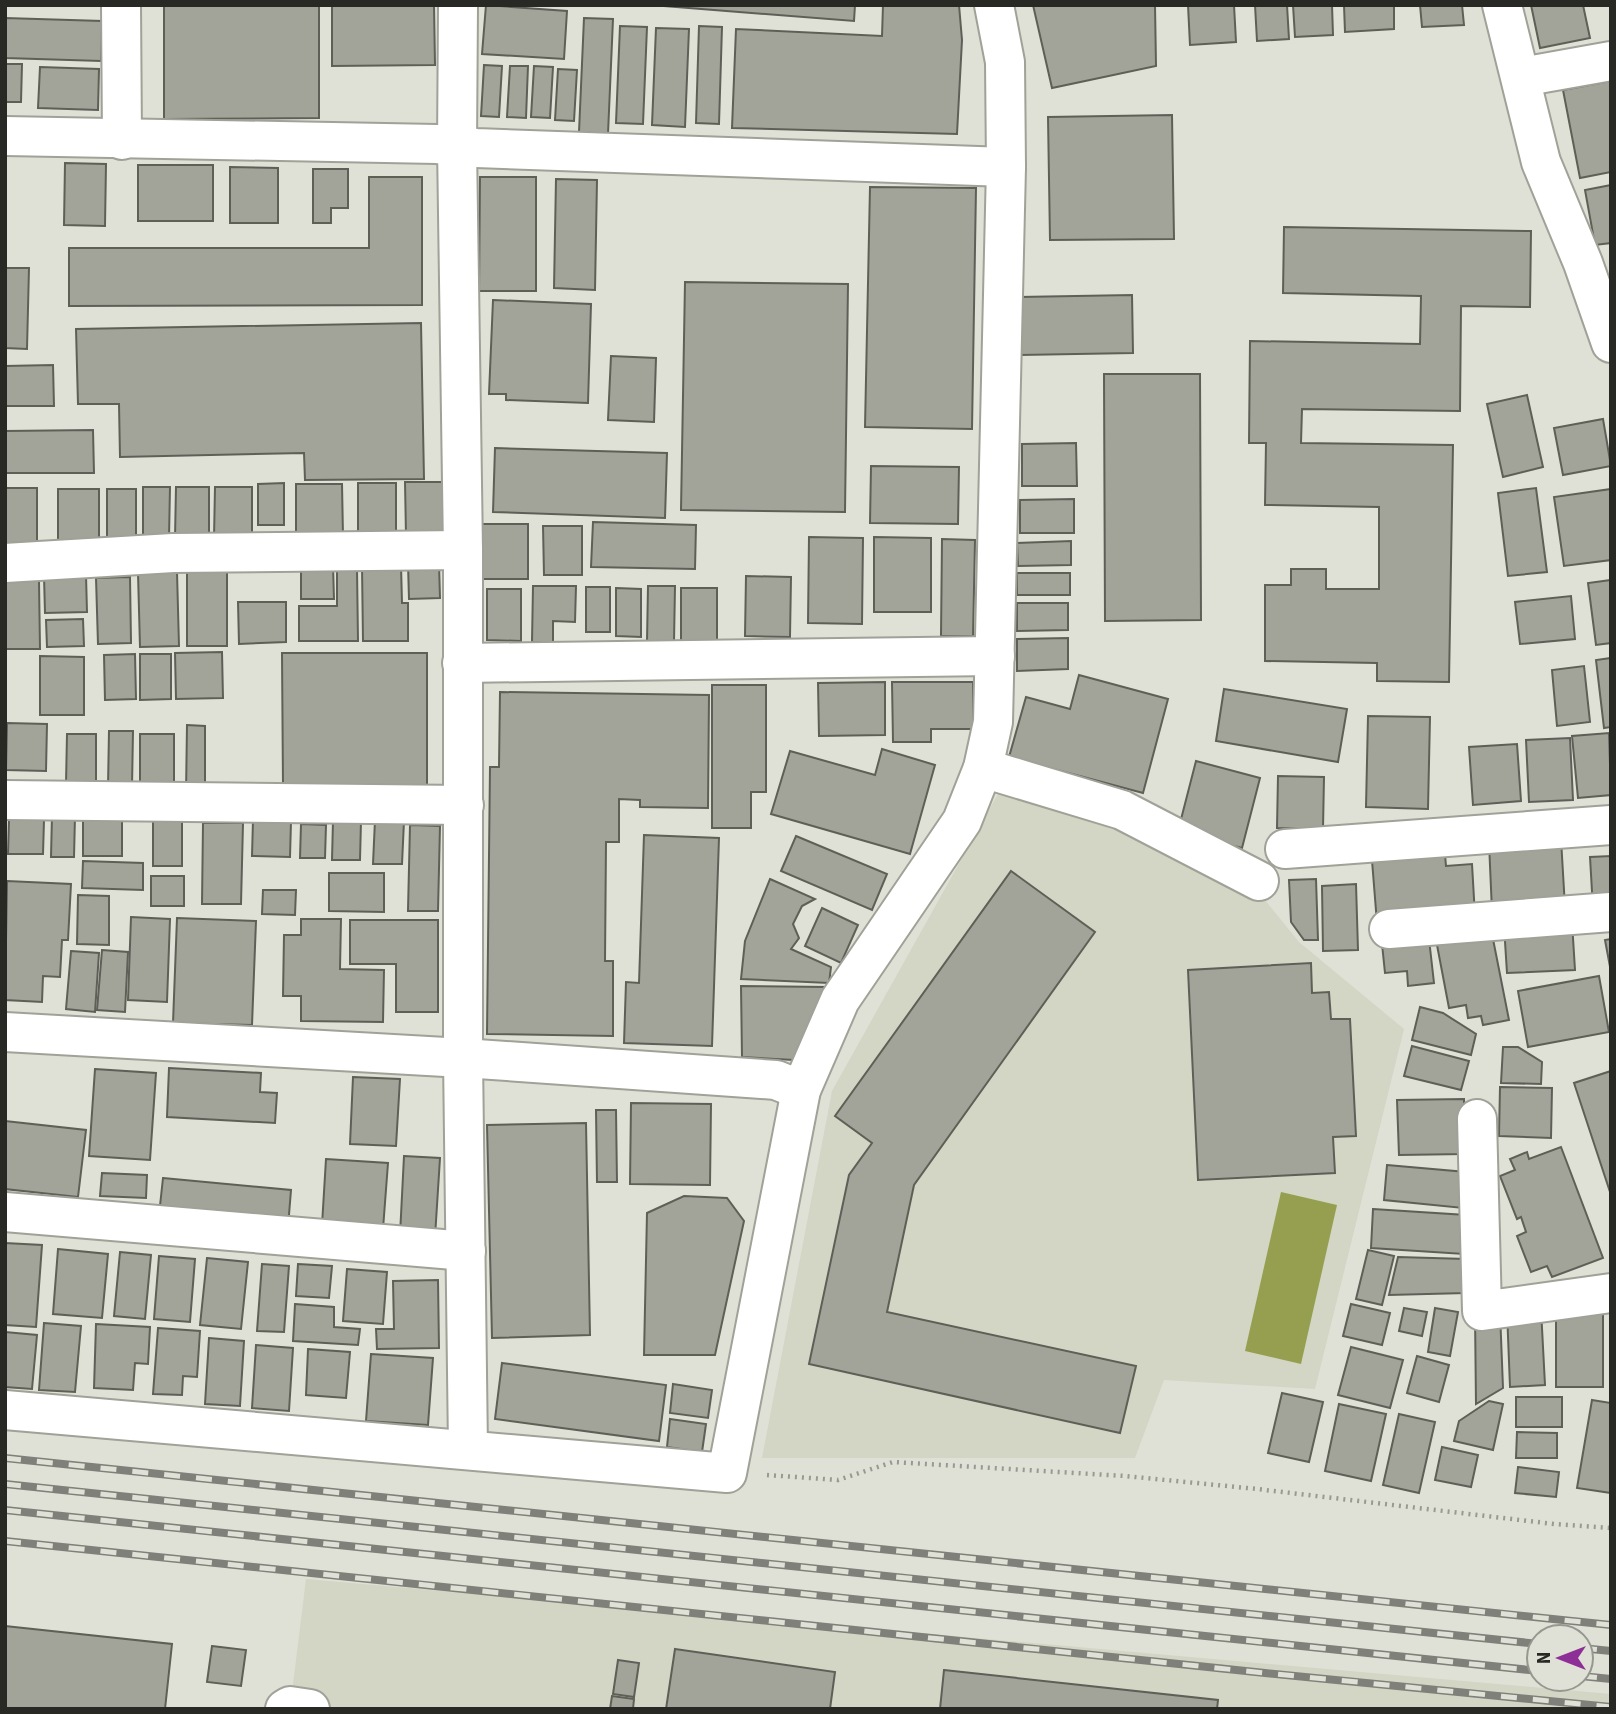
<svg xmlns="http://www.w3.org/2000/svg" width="1616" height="1714" viewBox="0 0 1616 1714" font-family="'Source Sans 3',sans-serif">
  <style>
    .built { fill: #d3d6c4 }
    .water { fill: #969f50 }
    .building { fill: #a2a49a; stroke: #5e6057; stroke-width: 2 }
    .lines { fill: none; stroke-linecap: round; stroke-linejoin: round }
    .minor-casing { stroke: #a0a197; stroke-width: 42 }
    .path { stroke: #989991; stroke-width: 4.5; stroke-dasharray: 2 5; stroke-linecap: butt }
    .minor { stroke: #fff; stroke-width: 38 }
    .rail-casing { stroke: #7f8079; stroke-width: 8 }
    .rail { stroke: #dfe1d6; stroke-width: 5; stroke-dasharray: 16; stroke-linecap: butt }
  </style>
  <rect width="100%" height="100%" fill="#dfe1d6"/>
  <g class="built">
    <polygon points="999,792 1115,825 1265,900 1299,942 1404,1029 1315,1389 1164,1380 1135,1458 762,1458 832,1091"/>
    <polygon points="306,1579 1611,1694 1611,1709 290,1709"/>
  </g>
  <polygon class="water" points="1281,1192 1337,1205 1301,1364 1245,1351"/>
  <g class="building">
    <polygon points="319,5 319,118 164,119 164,6"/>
    <polygon points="332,5 434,5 435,65 332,66"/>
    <polygon points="486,5 567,11 564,59 482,54"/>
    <polygon points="651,5 855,5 854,21"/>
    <polygon points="883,5 959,5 962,40 957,134 732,128 736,29 882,36"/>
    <polygon points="1033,5 1155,5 1156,66 1052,88"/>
    <polygon points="1188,5 1234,5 1236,42 1190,45"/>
    <polygon points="1255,5 1287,5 1289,39 1257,41"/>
    <polygon points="1293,5 1332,5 1333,35 1295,37"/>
    <polygon points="1344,5 1394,5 1394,29 1345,32"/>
    <polygon points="1420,5 1462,5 1464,25 1422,27"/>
    <polygon points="1531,5 1583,5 1590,38 1540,48"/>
    <polygon points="5,18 102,21 101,61 5,58"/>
    <polygon points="584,18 613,19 608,134 579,132"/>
    <polygon points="620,26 647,27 643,124 616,123"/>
    <polygon points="699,26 722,27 719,124 696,123"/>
    <polygon points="656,28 689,29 685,127 652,125"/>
    <polygon points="5,64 22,64 21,102 5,102"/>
    <polygon points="484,65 502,66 499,117 481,116"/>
    <polygon points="510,66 528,66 526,118 507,117"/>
    <polygon points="534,66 553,67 550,118 531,117"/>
    <polygon points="40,67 99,69 98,110 38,108"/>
    <polygon points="558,69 577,70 574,121 555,120"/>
    <polygon points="1611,81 1611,172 1580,178 1563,90"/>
    <polygon points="1172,115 1174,239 1050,240 1048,117"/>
    <polygon points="65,163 106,164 105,226 64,225"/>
    <rect x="138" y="165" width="75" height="56"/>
    <polygon points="230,167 278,168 278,223 230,223"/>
    <polygon points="313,169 348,169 348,208 331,208 331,223 313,223"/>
    <polygon points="369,177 422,177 422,305 69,306 69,248 369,248"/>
    <polygon points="480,177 536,177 536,291 479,291"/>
    <polygon points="556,179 597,180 595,290 554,288"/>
    <polygon points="1611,185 1611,243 1595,245 1585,190"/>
    <polygon points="870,187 976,188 972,429 865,427"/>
    <polygon points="1284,227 1531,231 1530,307 1461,306 1460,411 1302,409 1301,443 1453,445 1449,682 1377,681 1377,663 1265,661 1265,585 1291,585 1291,569 1326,569 1326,589 1379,589 1379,507 1265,505 1266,443 1249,443 1250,341 1420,344 1421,296 1283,293"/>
    <polygon points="5,268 29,268 27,349 5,348"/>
    <polygon points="685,282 848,284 845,512 681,510"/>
    <polygon points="1132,295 1133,353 1020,355 1019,297"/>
    <polygon points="493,300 591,304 588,403 506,400 506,394 489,394"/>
    <polygon points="421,323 424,479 305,480 304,453 120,457 119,404 78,404 76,329"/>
    <polygon points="611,356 656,358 654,422 608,420"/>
    <polygon points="53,365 54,406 5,406 5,366"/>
    <polygon points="1104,374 1200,374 1201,620 1105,621"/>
    <polygon points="1527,395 1543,467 1503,477 1487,404"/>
    <polygon points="1603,419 1611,466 1563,475 1554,428"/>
    <polygon points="93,430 94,473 5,473 5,431"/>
    <polygon points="1076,443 1077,486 1022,486 1022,444"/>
    <polygon points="495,448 667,453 665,518 493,512"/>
    <polygon points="871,466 959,467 958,524 870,523"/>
    <polygon points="405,482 447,482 447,535 406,535"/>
    <polygon points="284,483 284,525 258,525 258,484"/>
    <rect x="358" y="483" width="38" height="49"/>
    <polygon points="296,484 342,484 343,536 296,536"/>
    <polygon points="143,487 170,487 169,538 143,537"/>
    <polygon points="176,487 209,487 209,538 175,538"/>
    <polygon points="215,487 252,487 252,538 214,538"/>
    <rect x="5" y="488" width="32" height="59"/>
    <polygon points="1536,488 1547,572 1508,576 1498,493"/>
    <rect x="58" y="489" width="41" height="53"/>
    <rect x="107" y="489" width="29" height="51"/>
    <polygon points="1611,489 1611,560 1564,566 1554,497"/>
    <polygon points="1074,499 1074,533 1020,533 1020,500"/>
    <polygon points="593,522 696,525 695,569 591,567"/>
    <rect x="482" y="524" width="46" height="55"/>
    <polygon points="543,526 582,526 582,575 544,575"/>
    <polygon points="809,537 863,538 862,624 808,623"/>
    <polygon points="874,537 931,538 931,612 874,612"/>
    <polygon points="942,539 975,540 973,636 941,636"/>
    <polygon points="1071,541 1071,565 1018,566 1017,543"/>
    <polygon points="408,564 439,564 440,598 409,599"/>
    <polygon points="401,565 402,603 408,603 408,641 363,641 362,566"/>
    <polygon points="227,566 227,646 187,646 187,567"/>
    <polygon points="301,566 333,566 334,599 301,599"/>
    <polygon points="337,569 357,569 358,641 299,641 299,606 337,606"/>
    <polygon points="177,572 179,646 140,647 138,573"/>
    <rect x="1017" y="573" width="53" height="22"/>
    <polygon points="86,575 87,612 45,613 44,576"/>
    <polygon points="746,576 791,577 790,637 745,636"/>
    <polygon points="130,577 131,643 98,644 96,578"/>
    <polygon points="1611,580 1611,643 1596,645 1588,583"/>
    <polygon points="5,581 39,581 40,649 5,649"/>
    <polygon points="533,586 576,586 575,622 553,621 553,642 532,642"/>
    <polygon points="648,586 675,586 674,642 647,642"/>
    <rect x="586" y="587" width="24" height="45"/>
    <polygon points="616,588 641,589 641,637 616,636"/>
    <rect x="681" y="588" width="36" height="53"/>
    <polygon points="487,589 521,589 521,641 487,640"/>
    <polygon points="1571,596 1575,639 1520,644 1515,602"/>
    <polygon points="238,602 286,602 286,642 239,644"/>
    <polygon points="1017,603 1068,603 1068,630 1017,631"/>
    <polygon points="83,619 84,646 47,647 46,620"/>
    <polygon points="1068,638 1068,669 1017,671 1017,639"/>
    <polygon points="222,652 223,698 176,699 175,653"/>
    <polygon points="282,653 427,653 427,787 283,787"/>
    <polygon points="135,654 136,699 105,700 104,655"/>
    <polygon points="140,654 171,654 171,699 140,700"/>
    <polygon points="40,656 84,657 84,715 40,715"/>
    <polygon points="1611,658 1611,727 1604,728 1596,660"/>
    <polygon points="1584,666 1590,722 1557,726 1552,670"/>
    <polygon points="1079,675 1168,699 1143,793 1009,757 1026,697 1070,709"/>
    <polygon points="885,682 885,735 819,736 818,683"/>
    <polygon points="892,682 973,682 973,729 931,729 931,742 893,742"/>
    <polygon points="712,685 766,685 766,792 751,792 751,828 712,828"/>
    <polygon points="1224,689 1347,709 1338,762 1216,741"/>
    <polygon points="500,692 709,695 708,808 640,807 640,800 619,799 619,842 606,842 605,961 613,961 613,1036 487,1034 490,767 499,767"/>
    <polygon points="1368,716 1430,717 1428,809 1366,807"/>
    <polygon points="7,723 47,724 46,771 6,770"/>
    <polygon points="187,725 205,726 205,793 186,793"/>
    <polygon points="109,731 133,731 132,787 108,787"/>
    <polygon points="1609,733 1611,795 1578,798 1572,736"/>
    <polygon points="67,734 96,734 96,784 66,784"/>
    <rect x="140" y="734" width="34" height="55"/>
    <polygon points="1570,738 1573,800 1529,802 1526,740"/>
    <polygon points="1517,744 1521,801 1473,805 1469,747"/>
    <polygon points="882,749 935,765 910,854 771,814 790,751 875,775"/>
    <polygon points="1196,761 1260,778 1242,848 1178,831"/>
    <polygon points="1278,776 1324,777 1323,829 1277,828"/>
    <polygon points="52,815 75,816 74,857 51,857"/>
    <rect x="153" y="818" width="29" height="48"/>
    <polygon points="9,819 44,820 43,854 8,854"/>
    <rect x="83" y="820" width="39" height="36"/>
    <polygon points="253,820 291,821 290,857 252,856"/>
    <polygon points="375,820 404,821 402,864 373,864"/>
    <polygon points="333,821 361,821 360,860 332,860"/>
    <polygon points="203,823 243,823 241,904 202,904"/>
    <polygon points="301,824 326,825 325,858 300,858"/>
    <polygon points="410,825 440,826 438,911 408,911"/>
    <polygon points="644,835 719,838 712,1046 624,1043 626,982 639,983"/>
    <polygon points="796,836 887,874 872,910 781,871"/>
    <polygon points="1561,839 1565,907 1492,911 1489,843"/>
    <polygon points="1444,843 1446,866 1472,864 1475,916 1377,923 1371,848"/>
    <polygon points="1611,856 1611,908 1593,909 1590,857"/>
    <polygon points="83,861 143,863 143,890 82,888"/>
    <polygon points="1011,871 1095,932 914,1185 887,1312 1136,1366 1120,1433 809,1364 849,1175 872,1143 835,1116"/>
    <polygon points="329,873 384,873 384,912 329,911"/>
    <rect x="151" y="876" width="33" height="30"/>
    <polygon points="770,879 815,899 802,906 793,924 799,938 791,949 831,967 829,983 741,979 745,941"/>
    <polygon points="1316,879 1318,940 1304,940 1291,922 1289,880"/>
    <polygon points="7,881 71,884 68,940 62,940 60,977 43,976 42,1002 5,1000"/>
    <polygon points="1356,884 1358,950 1323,951 1322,886"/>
    <polygon points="263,890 296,890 295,915 262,914"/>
    <polygon points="78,895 109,896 109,945 77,944"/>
    <polygon points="822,908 858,925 841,963 805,946"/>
    <polygon points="131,917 170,919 167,1002 128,1000"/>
    <polygon points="177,918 256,921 252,1025 173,1023"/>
    <polygon points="301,919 341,919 340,969 384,970 383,1022 301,1021 301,996 283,996 284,935 301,935"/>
    <polygon points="350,920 438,920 438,1012 396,1012 396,964 350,964"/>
    <polygon points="1572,922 1575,970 1507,973 1504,926"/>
    <polygon points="1492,934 1509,1020 1483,1025 1481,1016 1468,1018 1466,1005 1449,1008 1437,945"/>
    <polygon points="1429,939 1434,983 1408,986 1407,971 1385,973 1382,944"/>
    <polygon points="1611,939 1611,972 1605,940"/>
    <polygon points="102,950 128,952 125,1012 97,1010"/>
    <polygon points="71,951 99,953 95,1012 66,1009"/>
    <polygon points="1311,963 1312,993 1329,992 1331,1019 1350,1019 1356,1136 1333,1137 1335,1173 1198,1180 1188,970"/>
    <polygon points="1599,976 1609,1032 1528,1047 1518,991"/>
    <polygon points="741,986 828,987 794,1060 742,1057"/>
    <polygon points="1420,1007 1443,1013 1476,1034 1471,1055 1412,1040"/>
    <polygon points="1412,1046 1469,1061 1461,1090 1404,1076"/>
    <polygon points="1503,1047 1518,1047 1542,1062 1541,1084 1501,1083"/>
    <polygon points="169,1068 261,1073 260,1092 277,1093 275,1123 167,1117"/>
    <polygon points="95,1069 156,1073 150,1160 89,1156"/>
    <polygon points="1611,1071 1611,1195 1574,1083"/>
    <polygon points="353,1077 400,1079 396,1146 350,1144"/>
    <polygon points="1500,1087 1552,1088 1551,1138 1499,1136"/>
    <polygon points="1464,1099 1465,1154 1399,1155 1397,1100"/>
    <polygon points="631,1103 711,1104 710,1185 630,1184"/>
    <polygon points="596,1110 616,1110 617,1182 597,1182"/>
    <polygon points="5,1121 86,1130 78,1197 5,1189"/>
    <polygon points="586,1123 590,1335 492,1338 487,1125"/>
    <polygon points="1561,1147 1603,1258 1552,1277 1547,1266 1531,1272 1517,1236 1526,1232 1521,1217 1517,1219 1500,1176 1515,1170 1510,1159 1527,1152 1529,1159"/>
    <polygon points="404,1156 440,1158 435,1237 400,1235"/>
    <polygon points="326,1159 388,1163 383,1229 322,1225"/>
    <polygon points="1387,1165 1466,1172 1463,1208 1384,1200"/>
    <polygon points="102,1173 147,1175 146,1198 100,1196"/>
    <polygon points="163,1178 291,1190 288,1227 159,1215"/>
    <polygon points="684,1196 727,1198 744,1221 715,1355 644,1355 647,1213"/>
    <polygon points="1373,1209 1466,1215 1464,1254 1371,1248"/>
    <polygon points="5,1243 42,1245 36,1327 5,1325"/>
    <polygon points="58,1249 108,1254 102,1318 53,1314"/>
    <polygon points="1368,1250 1394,1256 1382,1305 1356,1299"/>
    <polygon points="120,1252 151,1255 145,1319 114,1316"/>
    <polygon points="159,1256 195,1259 190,1322 154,1319"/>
    <polygon points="1398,1257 1466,1259 1466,1293 1389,1295"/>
    <polygon points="207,1258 248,1262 241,1329 200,1325"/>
    <polygon points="262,1264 289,1266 284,1332 257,1331"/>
    <polygon points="298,1264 332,1266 329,1298 296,1296"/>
    <polygon points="347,1269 387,1272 383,1324 343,1321"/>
    <polygon points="438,1280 439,1348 377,1349 376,1329 394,1329 393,1281"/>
    <polygon points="295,1304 334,1307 334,1327 360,1329 358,1345 293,1341"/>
    <polygon points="1351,1304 1390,1313 1382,1345 1343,1336"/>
    <polygon points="1404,1308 1427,1312 1422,1336 1399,1331"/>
    <polygon points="1435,1308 1458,1312 1450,1356 1428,1352"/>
    <polygon points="1541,1309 1545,1385 1510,1387 1507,1311"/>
    <polygon points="1500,1312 1503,1388 1476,1404 1475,1314"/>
    <rect x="1556" y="1312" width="47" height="75"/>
    <polygon points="44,1323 81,1326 75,1392 39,1390"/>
    <polygon points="96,1324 150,1327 148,1364 135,1363 133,1390 94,1388"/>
    <polygon points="158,1328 200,1331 197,1377 183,1376 182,1395 153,1394"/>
    <polygon points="5,1332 37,1335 32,1389 5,1387"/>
    <polygon points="209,1338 244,1341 240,1406 205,1404"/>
    <polygon points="256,1345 293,1348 289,1411 252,1408"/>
    <polygon points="1351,1347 1403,1360 1390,1408 1338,1395"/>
    <polygon points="308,1349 350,1352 346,1398 306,1395"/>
    <polygon points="371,1354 433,1358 428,1425 366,1421"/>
    <polygon points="1417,1356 1449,1365 1439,1402 1407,1393"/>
    <polygon points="502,1363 666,1385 659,1441 495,1419"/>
    <polygon points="673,1384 712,1390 708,1418 670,1413"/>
    <polygon points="1282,1393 1323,1402 1309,1462 1268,1453"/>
    <rect x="1516" y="1397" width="46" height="30"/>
    <polygon points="1592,1400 1611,1403 1611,1493 1577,1488"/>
    <polygon points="1489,1401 1503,1404 1493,1450 1454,1441 1459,1421"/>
    <polygon points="1339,1404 1386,1414 1371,1481 1325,1471"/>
    <polygon points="1399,1414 1435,1422 1419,1493 1383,1485"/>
    <polygon points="670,1419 706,1424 702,1452 667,1447"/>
    <polygon points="1517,1432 1557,1433 1557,1458 1516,1458"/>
    <polygon points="1442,1447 1478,1455 1471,1487 1435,1480"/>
    <polygon points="1518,1467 1559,1472 1556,1497 1515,1493"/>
    <polygon points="5,1626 172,1644 165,1709 5,1709"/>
    <polygon points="212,1646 246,1650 241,1686 207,1682"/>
    <polygon points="675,1649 835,1672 830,1709 666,1709"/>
    <polygon points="618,1660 639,1663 634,1697 613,1694"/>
    <polygon points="944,1670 1218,1700 1217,1709 940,1709"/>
    <polygon points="612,1696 634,1699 633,1709 610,1709"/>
  </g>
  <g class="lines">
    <g class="minor-casing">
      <g id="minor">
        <polyline points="121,5 122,140"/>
        <polyline points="458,5 457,146 463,550 463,1058 468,1450"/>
        <polyline points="1502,5 1541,162 1583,263 1611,343"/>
        <polyline points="1521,77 1611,61"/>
        <polyline points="5,136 437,144 476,148 1006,167"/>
        <polyline points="5,563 173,553 463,550"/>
        <polyline points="462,663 995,656"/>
        <polyline points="983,768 1122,810 1259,881"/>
        <polyline points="5,800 464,805"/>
        <polyline points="1285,849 1611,825"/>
        <polyline points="1389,929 1611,912"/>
        <polyline points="5,1032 463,1058 776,1080 801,1090"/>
        <polyline points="1477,1119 1482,1311 1611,1293"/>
        <polyline points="5,1212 466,1251"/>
        <polyline points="5,1410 727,1473 801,1090 840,1000 962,821 983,768 993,722 1006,167 1005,62 994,5"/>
        <polyline points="285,1709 290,1706 310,1709"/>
      </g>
    </g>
    <polyline class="path" points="767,1475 838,1480 893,1462 1125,1476 1257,1489 1554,1524 1611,1528"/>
    <use href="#minor" class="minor"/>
    <g class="rail-casing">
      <g id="rail">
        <polyline points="5,1458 1611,1625"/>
        <polyline points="5,1484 1539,1644"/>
        <polyline points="5,1510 1539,1671"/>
        <polyline points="5,1541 1265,1673 1611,1707"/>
        <polyline points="1581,1648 1611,1651"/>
        <polyline points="1581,1676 1611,1679"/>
      </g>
    </g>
    <use href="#rail" class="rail"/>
  </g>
  <rect width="1616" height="1714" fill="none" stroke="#282925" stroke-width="14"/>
  <g transform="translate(1560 1658) rotate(270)"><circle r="33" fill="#dfe1d6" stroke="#96978f" stroke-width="2"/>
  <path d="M0-5L12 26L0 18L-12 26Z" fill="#8e2e97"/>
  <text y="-10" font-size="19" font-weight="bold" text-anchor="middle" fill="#282925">N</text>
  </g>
</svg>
